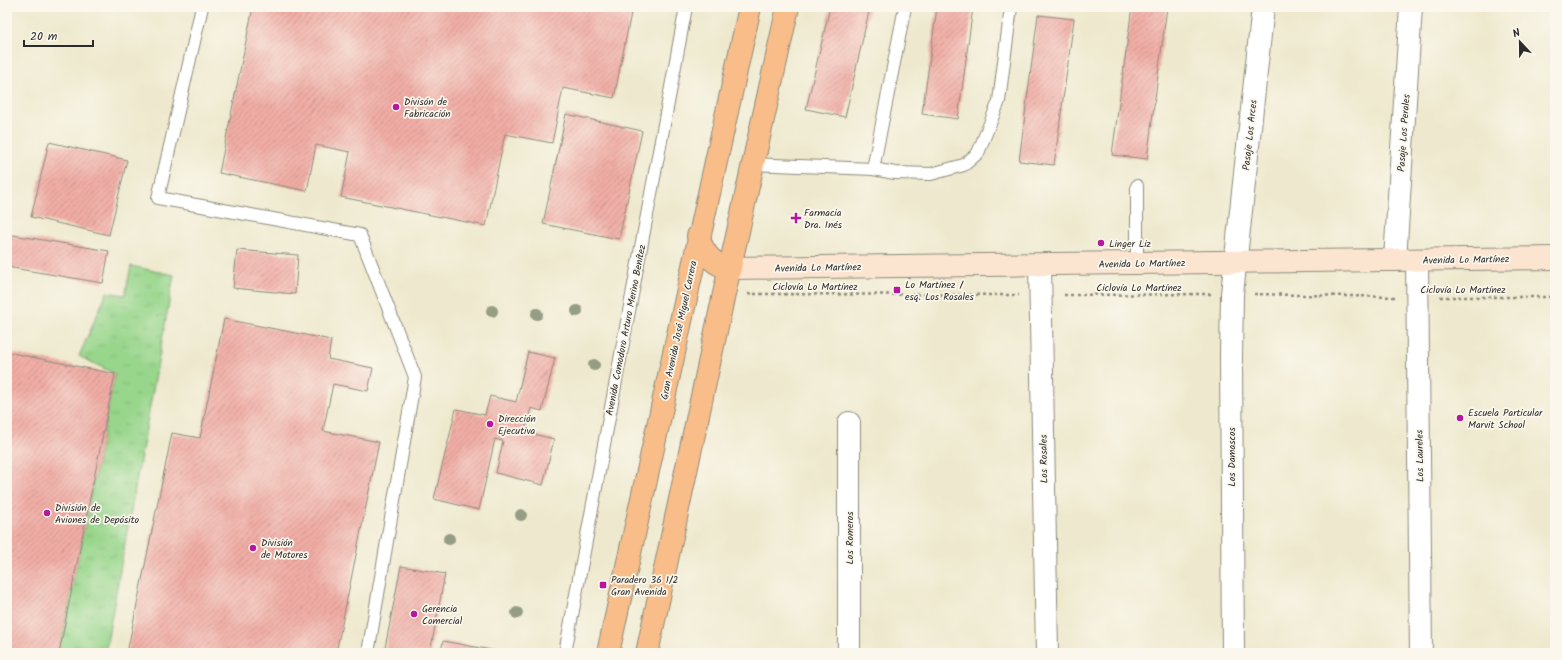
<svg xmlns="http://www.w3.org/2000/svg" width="1562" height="660" viewBox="0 0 1562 660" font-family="Kalam,sans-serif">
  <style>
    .grass { fill: url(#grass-tufts); stroke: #62805c }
    .building { fill: url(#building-hatch) }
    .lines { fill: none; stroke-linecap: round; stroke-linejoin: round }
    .service-casing { stroke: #8c8a7c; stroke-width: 14 }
    .minor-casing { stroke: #8c8a7c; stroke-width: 24 }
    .secondary-casing { stroke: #8c8a7c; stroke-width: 24 }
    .primary-casing { stroke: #8c8a7c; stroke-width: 24 }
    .path { stroke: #8c8a7c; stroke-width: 2.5; stroke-dasharray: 3 3; stroke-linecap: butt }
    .service { stroke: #fff; stroke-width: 12 }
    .minor { stroke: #fff; stroke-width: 22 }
    .secondary { stroke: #fce5d0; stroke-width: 22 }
    .primary { stroke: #f8bd89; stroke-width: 22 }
    .tree { fill: #959d84 }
    .poi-dot { fill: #b5179e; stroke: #fbf7ec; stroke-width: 1.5 }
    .labels { text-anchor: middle; stroke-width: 3.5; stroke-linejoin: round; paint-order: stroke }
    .poi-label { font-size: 10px; fill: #2b2b2b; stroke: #fbf7ec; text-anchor: start }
    .street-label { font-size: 10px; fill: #2b2b2b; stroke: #fbf7ec }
  </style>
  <defs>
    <pattern id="grass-tufts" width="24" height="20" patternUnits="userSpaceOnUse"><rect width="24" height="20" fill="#98d68c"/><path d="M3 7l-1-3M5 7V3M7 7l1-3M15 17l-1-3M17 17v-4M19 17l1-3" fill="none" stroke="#83b879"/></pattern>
    <pattern id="building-hatch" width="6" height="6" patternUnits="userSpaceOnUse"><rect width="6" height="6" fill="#f1ada6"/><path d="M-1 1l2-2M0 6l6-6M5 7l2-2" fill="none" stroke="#c38d87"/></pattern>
  </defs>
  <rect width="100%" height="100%" fill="#fbf7ec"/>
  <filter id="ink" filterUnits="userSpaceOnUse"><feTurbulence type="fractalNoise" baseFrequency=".025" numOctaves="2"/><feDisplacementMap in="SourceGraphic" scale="8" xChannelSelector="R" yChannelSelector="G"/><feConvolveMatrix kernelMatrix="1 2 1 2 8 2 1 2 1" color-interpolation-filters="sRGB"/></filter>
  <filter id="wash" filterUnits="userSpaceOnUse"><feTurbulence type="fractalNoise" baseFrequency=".012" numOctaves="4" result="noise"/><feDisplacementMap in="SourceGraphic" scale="16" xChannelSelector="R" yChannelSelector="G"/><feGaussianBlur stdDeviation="0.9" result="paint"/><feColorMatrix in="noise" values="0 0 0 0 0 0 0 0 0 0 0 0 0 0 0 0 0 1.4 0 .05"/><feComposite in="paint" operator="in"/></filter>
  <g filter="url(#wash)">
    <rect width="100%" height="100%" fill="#eee9ce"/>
    <polygon class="grass" points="131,266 174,275 105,653 59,653 115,374 79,356 107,292 125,295"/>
    <g id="blocks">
      <g class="building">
        <polygon points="253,7 644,7 631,13 614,98 563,88 552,143 505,134 486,226 341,197 350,152 316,145 307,191 219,173"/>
        <polygon points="830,7 870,7 845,117 806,109"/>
        <polygon points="937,7 973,7 958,119 922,114"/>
        <polygon points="1132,7 1167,7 1147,159 1112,155"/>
        <polygon points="1038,15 1074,19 1054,165 1019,161"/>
        <polygon points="566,114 642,131 619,239 543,224"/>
        <polygon points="49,142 127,160 109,235 31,217"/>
        <polygon points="7,234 109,251 103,283 7,267"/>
        <polygon points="237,250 298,255 295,294 233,288"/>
        <polygon points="224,319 331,340 328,359 373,368 368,391 333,384 323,431 379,442 336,653 127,653 172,433 200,438"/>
        <polygon points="7,352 115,374 59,653 7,653"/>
        <polygon points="528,352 555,358 542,411 531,408 525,432 554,439 543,485 496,473 503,441 495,439 479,510 434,499 456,409 485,415 490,396 516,402"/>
        <polygon points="401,566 445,574 430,653 384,653"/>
        <polygon points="443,641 497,651 497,653 441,653"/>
      </g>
    </g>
  </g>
  <g filter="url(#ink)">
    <use href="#blocks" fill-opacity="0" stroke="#8c8a7c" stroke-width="1"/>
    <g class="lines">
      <g class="service-casing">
        <g id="service">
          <polyline points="202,7 158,198 360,235 415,377 368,653"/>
          <polyline points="753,164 873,169 895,173 931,174 964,165 978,153 999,101 1011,7"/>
          <polyline points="873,169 905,7"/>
          <polyline points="1137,263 1137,186"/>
          <polyline points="565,653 686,7"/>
        </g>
      </g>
      <g class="minor-casing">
        <g id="minor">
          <polyline points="1395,260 1411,7"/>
          <polyline points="1417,260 1421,653"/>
          <polyline points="1040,265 1047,653"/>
          <polyline points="849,423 849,653"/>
          <polyline points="1233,653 1231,358 1232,294 1263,7"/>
        </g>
      </g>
      <g class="secondary-casing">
        <polyline id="secondary" points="729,268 1555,258"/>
      </g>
      <g class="primary-casing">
        <g id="primary">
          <path d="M 698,236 C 703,253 712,264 729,268"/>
          <polyline points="608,653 750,7"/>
          <polyline points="647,653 724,294 788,7"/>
        </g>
      </g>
      <g class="path">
        <polyline points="748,294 1019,295"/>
        <polyline points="1254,294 1395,297"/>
        <polyline points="1064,295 1211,294"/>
        <polyline points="1440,297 1555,297"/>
      </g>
      <use href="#service" class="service"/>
      <use href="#minor" class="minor"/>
      <use href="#secondary" class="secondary"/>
      <use href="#primary" class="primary"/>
    </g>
    <g class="tree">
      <circle cx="492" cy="311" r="6"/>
      <circle cx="577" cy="311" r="6"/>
      <circle cx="537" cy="314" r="6"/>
      <circle cx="594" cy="365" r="6"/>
      <circle cx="521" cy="515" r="6"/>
      <circle cx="449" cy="539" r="6"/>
      <circle cx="517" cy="613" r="6"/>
    </g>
  </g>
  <g class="poi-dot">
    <circle cx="396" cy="107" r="4"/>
    <path d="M794 212h4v4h4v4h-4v4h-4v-4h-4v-4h4z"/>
    <circle cx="1101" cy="243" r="4"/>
    <rect x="893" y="286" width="8" height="8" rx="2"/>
    <circle cx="1460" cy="418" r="4"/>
    <circle cx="490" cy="424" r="4"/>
    <circle cx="47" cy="513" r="4"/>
    <circle cx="253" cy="548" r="4"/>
    <rect x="599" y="581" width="8" height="8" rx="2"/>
    <circle cx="414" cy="614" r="4"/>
  </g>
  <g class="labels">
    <g class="poi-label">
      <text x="404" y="105">Divisón de<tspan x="404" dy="12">Fabricación</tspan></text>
      <text x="804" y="216">Farmacia<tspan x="804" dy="12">Dra. Inés</tspan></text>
      <text x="1109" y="247">Linger Liz</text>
      <text x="905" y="288">Lo Martínez /<tspan x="905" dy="12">esq. Los Rosales</tspan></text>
      <text x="1468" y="416">Escuela Particular<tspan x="1468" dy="12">Marvit School</tspan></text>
      <text x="498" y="422">Dirección<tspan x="498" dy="12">Ejecutiva</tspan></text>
      <text x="55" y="511">División de<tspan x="55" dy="12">Aviones de Depósito</tspan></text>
      <text x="261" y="546">División<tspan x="261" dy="12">de Motores</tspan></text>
      <text x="611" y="583">Paradero 36 1/2<tspan x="611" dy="12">Gran Avenida</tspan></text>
      <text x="422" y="612">Gerencia<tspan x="422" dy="12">Comercial</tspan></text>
    </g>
    <g class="street-label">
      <text transform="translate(1403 133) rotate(-86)" y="4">Pasaje Los Perales</text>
      <text transform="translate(1249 135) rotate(-84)" y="4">Pasaje Los Arces</text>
      <text transform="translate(1466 259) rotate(-1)" y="4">Avenida Lo Martínez</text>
      <text transform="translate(1142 263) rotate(-1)" y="4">Avenida Lo Martínez</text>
      <text transform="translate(818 267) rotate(-1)" y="4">Avenida Lo Martínez</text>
      <text x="815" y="290">Ciclovía Lo Martínez</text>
      <text x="1139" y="291">Ciclovía Lo Martínez</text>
      <text x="1463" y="293">Ciclovía Lo Martínez</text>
      <text transform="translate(625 330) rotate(-79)" y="4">Avenida Comodoro Arturo Merino Benítez</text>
      <text transform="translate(678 330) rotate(-78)" y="4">Gran Avenida José Miguel Carrera</text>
      <text transform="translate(1419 456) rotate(-91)" y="4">Los Laureles</text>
      <text transform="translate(1231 457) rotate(-90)" y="4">Los Damascos</text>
      <text transform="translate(1043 459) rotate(-91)" y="4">Los Rosales</text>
      <text transform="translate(849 538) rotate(-90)" y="4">Los Romeros</text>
    </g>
  </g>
  <rect width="1562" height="660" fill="none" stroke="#fbf7ec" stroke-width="24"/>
  <g transform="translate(1520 42) rotate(338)" stroke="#fbf7ec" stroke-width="3" paint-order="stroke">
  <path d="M0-3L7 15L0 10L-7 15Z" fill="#2b2b2b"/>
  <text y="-6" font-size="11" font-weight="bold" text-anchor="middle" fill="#2b2b2b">N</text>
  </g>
  <path d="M24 40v6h69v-6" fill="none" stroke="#2b2b2b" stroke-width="2"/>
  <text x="30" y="40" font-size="12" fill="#2b2b2b" stroke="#fbf7ec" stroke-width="3" paint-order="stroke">20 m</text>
</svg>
